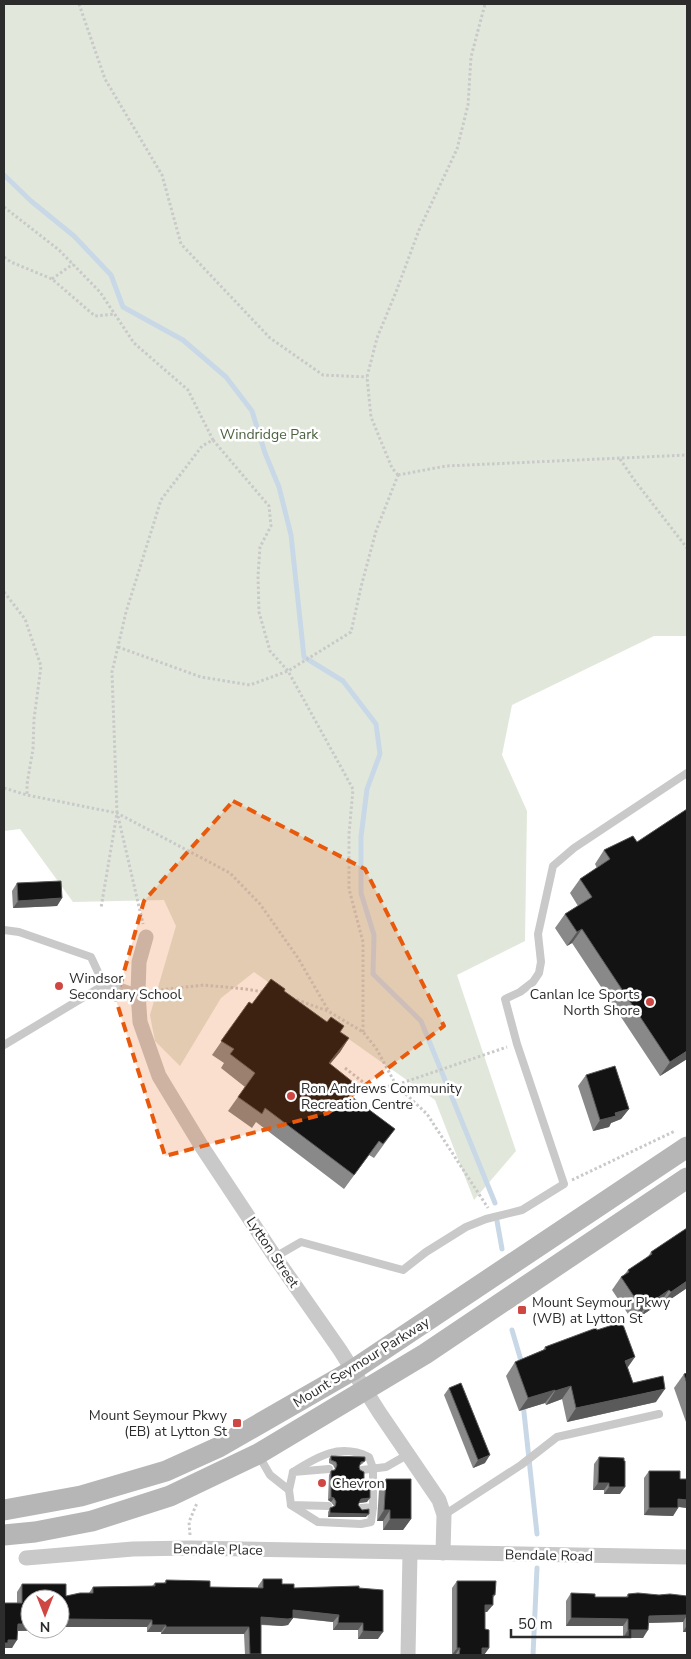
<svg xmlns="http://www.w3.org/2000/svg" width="691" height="1659" viewBox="0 0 691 1659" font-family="'Nunito Sans',sans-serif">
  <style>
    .green { fill: #e1e8db }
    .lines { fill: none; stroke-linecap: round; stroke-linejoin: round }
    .stream { stroke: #c9d8e6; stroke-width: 5 }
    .path { stroke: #c9c9c9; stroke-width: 3; stroke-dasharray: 2.5 2.5; stroke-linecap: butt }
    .lane { stroke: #c9c9c9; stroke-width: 8 }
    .street { stroke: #c9c9c9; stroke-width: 15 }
    .secondary { stroke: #b6b6b6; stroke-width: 21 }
    .wall { fill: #898989 }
    .shaded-wall { fill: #5a5a5a }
    .building { fill: #131313; stroke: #5a5a5a }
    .marked { fill: #e8590c; fill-opacity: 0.2; stroke: #e8590c; stroke-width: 4; stroke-dasharray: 10 6; stroke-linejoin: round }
    .poi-dot { fill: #ce4743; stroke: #fff; stroke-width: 2 }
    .labels { text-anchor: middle; stroke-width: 5; stroke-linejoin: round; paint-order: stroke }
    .park-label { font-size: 14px; fill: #4c6240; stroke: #fff }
    .poi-label { font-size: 14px; fill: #2c2c2c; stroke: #fff; text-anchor: start }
    .street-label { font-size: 14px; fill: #2c2c2c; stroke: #fff }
  </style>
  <rect width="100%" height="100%" fill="#fff"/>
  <polygon class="green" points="4,4 687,4 687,636 654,636 512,705 502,755 527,811 525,941 457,975 516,1151 474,1200 435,1100 254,972 221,998 180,1066 155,1041 150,1015 176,926 164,900 73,902 20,829 4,831"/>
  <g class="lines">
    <g class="stream">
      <polyline points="4,175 31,201 74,236 111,275 123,307 183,340 226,377 252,411 265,453 279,487 291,535 304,657 343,681 376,724 380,754 367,789 361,837 361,893 374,935 373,974 421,1021 495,1203"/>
      <polyline points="497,1221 502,1249"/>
      <polyline points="512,1330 522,1364"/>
      <polyline points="523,1403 537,1534"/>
      <polyline points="533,1655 537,1568"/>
    </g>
    <g class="path">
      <polyline points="79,4 105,79 162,175 181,244 270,338 323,375 367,377"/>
      <polyline points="4,207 59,250 100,292 134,343 188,390 213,440 202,446 161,500 126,612 112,672 117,813 101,908"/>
      <polyline points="4,257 11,262 52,279 95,316 114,314"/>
      <polyline points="52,279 73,264"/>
      <polyline points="213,440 269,506 271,526 260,547 258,576 259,612 270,651 288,671 353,789 349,834 349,889 363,942 363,1032"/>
      <polyline points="620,459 635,481 687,548"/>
      <polyline points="398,475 392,468 371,417 367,377 377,338 396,292 419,230 457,149 468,105 471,57 485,4"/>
      <polyline points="398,475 446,466 687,455"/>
      <polyline points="4,592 25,619 41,666 34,719 33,749 27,784 27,795"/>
      <polyline points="118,647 201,677 250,685 288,671 351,632 361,587 376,531 398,475"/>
      <polyline points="4,788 27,795 117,813 230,873 260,904 298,958 328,1010"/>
      <polyline points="118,816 143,924"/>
      <polyline points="151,991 204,985 245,989 264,992"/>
      <polyline points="292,998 328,1011 363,1032 376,1048 396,1085 427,1114 488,1208"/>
      <polyline points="345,1068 372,1089 396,1085 507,1047"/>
      <polyline points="572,1180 675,1131"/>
      <polyline points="190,1535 189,1522 197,1503"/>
    </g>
    <g class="lane">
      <polyline points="4,930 19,932 91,957 104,985"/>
      <polyline points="4,1045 104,985 121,987 138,993"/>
      <polyline points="275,1257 301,1242 403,1270 426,1252 466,1227 486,1219 522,1210 564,1184 517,1044 505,999 520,992 533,982 539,973 541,962 538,934 553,866 574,848 687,773"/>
      <polyline points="259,1456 270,1475 289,1490 293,1472 329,1469"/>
      <polyline points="362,1470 386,1467 407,1455"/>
      <path d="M 293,1472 C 318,1456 340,1443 369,1457 L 373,1468 L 373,1507 L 361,1508"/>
      <polyline points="289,1490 291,1505 328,1506"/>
      <polyline points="291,1505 318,1522 361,1524 371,1522 373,1507"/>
      <polyline points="444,1515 521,1465 557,1437 659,1414"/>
    </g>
    <g class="street">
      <polyline points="146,937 139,962 138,993 140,1022 159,1076 202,1147 275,1257 340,1350 379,1412 439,1500 444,1515 443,1553"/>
      <polyline points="26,1558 133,1549 191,1548 687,1557"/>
      <polyline points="408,1655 410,1553"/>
    </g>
    <g class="secondary">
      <polyline points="4,1510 81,1496 166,1471 219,1447 353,1370 687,1147"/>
      <polyline points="4,1535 35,1532 92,1521 170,1496 258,1454 425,1354 687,1178"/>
    </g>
  </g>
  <g class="wall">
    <polygon points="633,836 687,1059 660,1076 572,943 567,946 555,928 565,914 578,906 570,893 580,879 597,868 595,864 604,850"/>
    <polygon points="17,883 62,898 57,906 13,908 12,891"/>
    <polygon points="284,991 349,1038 340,1052 330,1064 352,1098 395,1129 374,1158 369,1155 344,1189 256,1122 252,1128 228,1111 245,1087 221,1068 224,1063 212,1055 249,1002 252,1004"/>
    <polygon points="586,1075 629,1109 621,1119 611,1123 609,1127 593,1131 578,1086"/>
    <polygon points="687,1228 687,1288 662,1305 660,1303 641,1316 640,1314 632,1320 612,1290 621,1277 624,1275 628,1270 647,1258 651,1252"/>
    <polygon points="597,1330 628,1368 633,1383 656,1402 567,1422 562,1399 546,1405 545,1403 519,1411 506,1376 515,1362 543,1350 545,1347"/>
    <polygon points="687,1373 687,1421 686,1422 674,1388 684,1374"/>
    <polygon points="449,1388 485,1463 473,1468 444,1395"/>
    <polygon points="331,1456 365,1461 362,1464 360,1465 359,1467 367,1502 359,1503 358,1505 366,1517 328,1517 328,1512 330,1508 334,1506 331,1502 328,1500 329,1475 331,1471 335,1469 333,1465 329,1463 329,1459"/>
    <polygon points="599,1457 620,1494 604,1494 604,1490 593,1490 594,1464"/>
    <polygon points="649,1471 680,1479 687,1479 687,1508 678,1507 678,1508 673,1516 644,1515 644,1478"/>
    <polygon points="386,1479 411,1519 403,1530 383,1530 383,1521 377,1521 379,1490"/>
    <polygon points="263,1579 294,1588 359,1588 378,1639 358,1639 358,1630 333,1630 333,1622 293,1618 288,1625 282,1626 261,1625 261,1654 260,1655 245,1655 244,1634 161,1634 161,1632 147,1632 147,1627 64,1627 61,1630 18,1631 12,1648 5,1648 4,1649 4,1603 17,1603 17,1592 22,1584 66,1596 89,1593 93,1587 152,1586 155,1583 164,1583 166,1580 210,1587 258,1588 258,1586"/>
    <polygon points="457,1581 495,1595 493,1598 487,1612 485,1612 485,1629 489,1648 484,1655 452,1655 452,1588"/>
    <polygon points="571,1593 595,1597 626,1597 628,1594 687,1596 687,1632 683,1632 683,1622 649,1623 643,1638 623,1638 623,1626 566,1626 566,1601"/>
  </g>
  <g class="shaded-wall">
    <polygon points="62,898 57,906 13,908 18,901"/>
    <polygon points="582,929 572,943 567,946 577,932"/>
    <polygon points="349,1038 340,1052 319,1077 329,1063"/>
    <polygon points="687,1051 687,1059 660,1076 670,1062"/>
    <polygon points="629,1109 621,1119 611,1123 609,1127 593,1131 600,1120 615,1113"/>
    <polygon points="687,1281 687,1288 662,1305 671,1292"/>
    <polygon points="669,1290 660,1303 641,1316 650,1303"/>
    <polygon points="649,1301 640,1314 632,1320 641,1307"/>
    <polygon points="635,1357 626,1370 625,1361"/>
    <polygon points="571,1386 562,1399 546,1405 555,1391"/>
    <polygon points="665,1389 656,1402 567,1422 576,1408"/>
    <polygon points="555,1390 545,1403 519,1411 528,1398"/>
    <polygon points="490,1455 485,1463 473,1468 478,1460"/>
    <polygon points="598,1483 609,1483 604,1490 593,1490"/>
    <polygon points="609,1487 625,1487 620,1494 604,1494"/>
    <polygon points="331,1497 334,1498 331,1502 328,1500"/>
    <polygon points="370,1498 367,1502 358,1503 361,1499"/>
    <polygon points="678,1499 687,1500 687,1508 673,1506"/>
    <polygon points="649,1508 678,1508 673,1516 644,1515"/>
    <polygon points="384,1510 390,1510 383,1521 377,1521"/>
    <polygon points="330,1513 369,1514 366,1517 328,1517"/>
    <polygon points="390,1519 411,1519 403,1530 383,1530"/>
    <polygon points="485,1605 493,1605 487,1612 480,1612"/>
    <polygon points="293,1610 339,1615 333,1622 288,1617"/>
    <polygon points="687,1615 683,1622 643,1623 649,1616"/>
    <polygon points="261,1617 293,1618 288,1625 282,1626 256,1624"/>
    <polygon points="571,1618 628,1619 623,1626 566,1626"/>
    <polygon points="66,1619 152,1620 147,1627 64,1627 61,1630 13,1631 18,1624 30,1624 30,1629 60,1629 60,1623"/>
    <polygon points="338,1623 363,1623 358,1630 333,1630"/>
    <polygon points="152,1625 166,1625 161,1632 147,1632"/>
    <polygon points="687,1625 687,1632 683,1632"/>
    <polygon points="166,1627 249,1627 244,1634 161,1634"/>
    <polygon points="628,1630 648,1630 643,1638 623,1638"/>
    <polygon points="363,1631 383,1632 378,1639 358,1639"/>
    <polygon points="8,1640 17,1640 12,1648 5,1648 4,1649 4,1643"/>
    <polygon points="457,1648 460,1648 455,1655 452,1655"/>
    <polygon points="482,1648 489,1648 484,1655 477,1655"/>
  </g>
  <g class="building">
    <polygon points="687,809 687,1051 670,1062 582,929 577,932 565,914 592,897 580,879 610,859 604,850 633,836 637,842"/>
    <polygon points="61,881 62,898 18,901 17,883"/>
    <polygon points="271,979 285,989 284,991 327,1022 331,1017 344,1026 340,1032 349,1038 329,1063 359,1087 352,1097 395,1129 383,1144 379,1141 354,1175 265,1108 262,1114 238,1097 255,1073 230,1054 234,1049 221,1041 249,1002 252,1004"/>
    <polygon points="615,1066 629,1109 615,1113 616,1116 600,1120 586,1075"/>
    <polygon points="687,1228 687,1281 671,1292 669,1290 650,1303 649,1301 641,1307 621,1277 629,1272 628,1270 652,1254 651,1252"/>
    <polygon points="622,1322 635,1357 625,1361 633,1383 663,1376 665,1389 576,1408 571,1386 555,1391 555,1390 528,1398 515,1362 546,1349 545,1347 596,1328 597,1330"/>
    <polygon points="687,1373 687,1384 684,1374"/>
    <polygon points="461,1383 490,1455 478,1460 449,1388"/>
    <polygon points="331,1456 365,1457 365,1461 361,1462 359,1467 360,1470 364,1472 364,1486 370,1486 370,1498 361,1499 358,1505 362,1510 369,1509 369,1514 330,1513 330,1508 335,1506 336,1502 334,1498 331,1497 331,1471 335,1470 337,1465 336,1462 331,1460"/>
    <polygon points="599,1457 624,1458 624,1461 625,1461 625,1487 609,1487 609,1483 598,1483"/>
    <polygon points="649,1471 680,1471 680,1479 687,1479 687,1500 678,1499 678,1508 649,1508"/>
    <polygon points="386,1479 411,1479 411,1519 390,1519 390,1510 384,1510"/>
    <polygon points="263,1579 282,1579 282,1584 294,1584 294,1588 359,1586 359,1588 383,1590 383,1632 363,1631 363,1623 338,1623 339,1615 293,1610 293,1618 288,1619 261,1617 261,1654 250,1654 249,1627 166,1627 166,1625 152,1625 152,1620 66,1619 66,1623 60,1623 60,1599 30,1599 30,1624 18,1624 17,1640 8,1640 8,1643 4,1643 4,1603 22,1603 22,1584 66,1584 66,1596 80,1593 93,1593 93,1587 155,1586 155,1583 166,1583 166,1580 210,1581 210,1587 263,1588"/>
    <polygon points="457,1581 496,1581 495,1595 493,1595 493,1605 485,1605 485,1629 489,1630 489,1648 482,1648 482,1655 459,1655 460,1648 457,1648"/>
    <polygon points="571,1593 595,1594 595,1597 628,1597 628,1594 638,1593 659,1595 670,1594 687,1596 687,1615 649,1616 648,1630 628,1630 628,1619 571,1618"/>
  </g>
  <path class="marked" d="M 233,801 L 365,869 L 444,1026 L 328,1113 L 165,1156 L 116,1000 L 144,901 Z"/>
  <g class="poi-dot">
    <circle cx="59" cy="986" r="5"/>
    <circle cx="650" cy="1002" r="5"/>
    <circle cx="291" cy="1096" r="5"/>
    <rect x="517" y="1305" width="10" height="10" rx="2.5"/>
    <rect x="232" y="1418" width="10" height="10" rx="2.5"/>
    <circle cx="322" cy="1483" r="5"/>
  </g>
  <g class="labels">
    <g class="park-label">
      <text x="269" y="439">Windridge Park</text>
    </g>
    <g class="poi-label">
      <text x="69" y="983">Windsor<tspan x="69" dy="16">Secondary School</tspan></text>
      <text x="640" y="999" text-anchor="end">Canlan Ice Sports<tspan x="640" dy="16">North Shore</tspan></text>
      <text x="301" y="1093">Ron Andrews Community<tspan x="301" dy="16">Recreation Centre</tspan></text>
      <text x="532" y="1307">Mount Seymour Pkwy<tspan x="532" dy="16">(WB) at Lytton St</tspan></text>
      <text x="227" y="1420" text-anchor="end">Mount Seymour Pkwy<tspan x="227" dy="16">(EB) at Lytton St</tspan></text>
      <text x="332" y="1488">Chevron</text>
    </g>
    <g class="street-label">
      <text transform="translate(273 1252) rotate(56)" y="5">Lytton Street</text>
      <text transform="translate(361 1362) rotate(-32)" y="5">Mount Seymour Parkway</text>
      <text transform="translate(218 1549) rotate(1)" y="5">Bendale Place</text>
      <text transform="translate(549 1555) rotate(1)" y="5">Bendale Road</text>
    </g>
  </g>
  <rect width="691" height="1659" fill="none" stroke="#2c2c2c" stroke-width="10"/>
  <g transform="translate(45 1614) rotate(180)"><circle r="24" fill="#ffffff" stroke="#ababab"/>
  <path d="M0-4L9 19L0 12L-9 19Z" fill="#ce4743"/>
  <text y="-8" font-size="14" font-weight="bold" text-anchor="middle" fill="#2c2c2c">N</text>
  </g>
  <path d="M511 1629v8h119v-8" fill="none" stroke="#2c2c2c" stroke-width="2.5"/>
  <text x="518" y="1629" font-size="15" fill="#2c2c2c" stroke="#ffffff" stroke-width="4" paint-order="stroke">50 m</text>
</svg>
